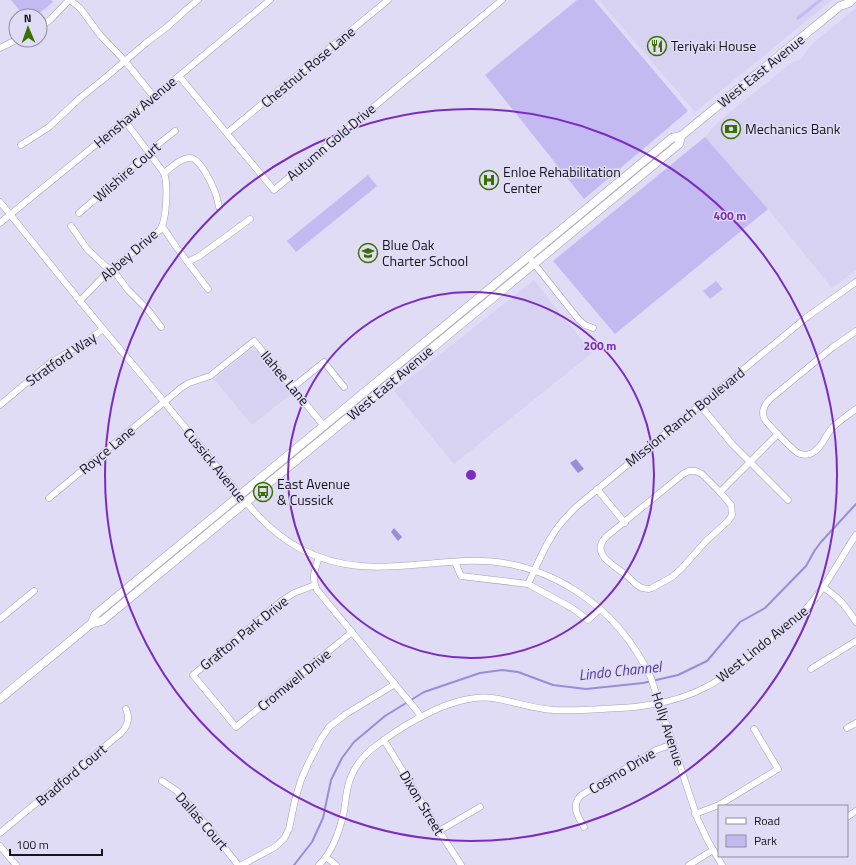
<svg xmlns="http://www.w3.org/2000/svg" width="856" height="865" viewBox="0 0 856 865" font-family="'Titillium Web',sans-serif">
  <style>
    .built { fill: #d7d2f2 }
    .green { fill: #c4baf2 }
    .water { fill: #9b8cd9 }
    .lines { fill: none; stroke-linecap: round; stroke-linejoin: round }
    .stream { stroke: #9b8cd9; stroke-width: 2 }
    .minor-casing { stroke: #a29eb6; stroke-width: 7 }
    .secondary-casing { stroke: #a29eb6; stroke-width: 9 }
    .minor { stroke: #fff; stroke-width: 6 }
    .secondary { stroke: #fff; stroke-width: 8 }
    .ring { fill: none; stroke: #7b2cbf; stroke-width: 2 }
    .labels { text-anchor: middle; stroke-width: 3; stroke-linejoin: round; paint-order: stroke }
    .poi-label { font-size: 14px; fill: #16151d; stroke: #e0dcf5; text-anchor: start }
    .street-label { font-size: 14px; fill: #16151d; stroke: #e0dcf5 }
    .water-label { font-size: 15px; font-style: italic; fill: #523893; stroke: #e0dcf5 }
    .centre { fill: #7b2cbf; stroke: #e0dcf5; stroke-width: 2 }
    .ring-label { font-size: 12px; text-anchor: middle; font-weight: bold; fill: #7b2cbf; stroke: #e0dcf5; stroke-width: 3; stroke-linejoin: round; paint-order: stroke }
  </style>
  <rect width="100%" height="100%" fill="#e0dcf5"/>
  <g class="built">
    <polygon points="599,0 832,0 695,112"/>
    <polygon points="856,8 856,270 832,288 768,209 705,137 718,122 791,63 800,60 813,43"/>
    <polygon points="534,280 592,353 454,464 394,391"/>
    <polygon points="250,350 258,351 291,394 252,425 214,379"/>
  </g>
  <g class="green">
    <polygon points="11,0 51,0 53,2 36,16 24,16"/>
    <polygon points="577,0 594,0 688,111 584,199 485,75"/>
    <polygon points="818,0 823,0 798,20 796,18"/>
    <polygon points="705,137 768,209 615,334 553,261"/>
    <polygon points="368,175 377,186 296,252 287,241"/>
    <polygon points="716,281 723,289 710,299 703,291"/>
  </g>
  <g class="water">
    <polygon points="576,459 584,469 578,473 570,463"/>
    <polygon points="394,528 402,537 398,541 391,532"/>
  </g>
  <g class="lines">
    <polyline class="stream" points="294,865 312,842 323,818 331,780 342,758 354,742 385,716 424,692 480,673 502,670 518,672 553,685 586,689 643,683 678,675 707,661 740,622 765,608 806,566 815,550 821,542 856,504"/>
    <g class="minor-casing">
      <g id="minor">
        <polyline points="70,0 80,8 100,35 125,61 154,97"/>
        <polyline points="40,27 51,19 69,0"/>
        <polyline points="0,48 16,40"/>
        <polyline points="179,76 274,190 502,0"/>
        <polyline points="227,133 388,0"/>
        <polyline points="21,145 49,127 80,98 105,78 146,43 167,27 187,9 198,0"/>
        <path d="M 164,173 C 171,168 180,158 190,158 C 200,158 212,184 215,192 C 217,197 218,202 219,207"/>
        <path d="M 0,202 C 35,245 69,288 104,330 C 127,358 151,385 173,413 C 191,434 208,455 225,477 C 247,504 268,531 299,548 C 355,578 405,564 464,561 C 546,557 617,605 651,678 L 698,820 L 708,841 L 722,865"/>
        <polyline points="79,213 93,201 114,182 149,154 156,146 175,131"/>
        <polyline points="0,223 154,97 270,0"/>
        <polyline points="71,226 87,249 104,265 116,274 128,290 148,310 161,327"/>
        <polyline points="162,226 177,248 208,289"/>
        <polyline points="532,261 579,320 585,325 593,328"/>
        <polyline points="188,262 201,255 250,219"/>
        <path d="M 80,301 L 104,276 L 160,230 C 167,220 168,184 164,173 L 125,121"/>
        <path d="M 856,331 L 833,347 L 770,399 C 765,404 761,410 764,418 C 766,423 793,450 798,453 C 802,455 806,455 810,454 C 821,450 825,436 832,428 C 839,421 848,415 856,409"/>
        <polyline points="292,388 324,362 344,387"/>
        <polyline points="0,405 50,363 87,341 103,329"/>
        <polyline points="700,405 732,444 788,500"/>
        <path d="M 689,471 L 696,471 L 702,474 L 720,492 L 731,505 L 732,515 L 728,521 L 706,541 L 682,568 L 672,577 L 652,588 L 649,589 L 642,588 C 635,585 631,579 625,574 C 613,565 589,553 607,536 L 683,474 Z"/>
        <polyline points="597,489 625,523"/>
        <polyline points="720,492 778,434"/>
        <polyline points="49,498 181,388 189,383 210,376 254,341 324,426"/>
        <path d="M 319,557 C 315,569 311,578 317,590 L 417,711 L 421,717"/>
        <polyline points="455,562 461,576 528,584 572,608 588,620 600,609"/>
        <path d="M 528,584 C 536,568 542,551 552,536 C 558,525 567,516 576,507 L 807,317 L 856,282"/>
        <polyline points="315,585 294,593 283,600 193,675 236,727 352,632"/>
        <path d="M 823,587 C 839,598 846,606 856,622"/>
        <polyline points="0,619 34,591"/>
        <polyline points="811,669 856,641"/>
        <polyline points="847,728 856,723"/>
        <polyline points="384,740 439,831 461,865"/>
        <polyline points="162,781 177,791 209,828 238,865"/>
        <polyline points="695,814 719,805 778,769 754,729"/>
        <polyline points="847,817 856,811"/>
        <path d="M 584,827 C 578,816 571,808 580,796 L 656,750 L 673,744"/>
        <polyline points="439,831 480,807"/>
        <path d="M 0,833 L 121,733 C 128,726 130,718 126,709"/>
        <polyline points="0,846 16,865"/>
        <polyline points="326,857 336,865"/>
        <polyline points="242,865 275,847 284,839 289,829 295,800 301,780 308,764 321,739 329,727 346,714 395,684"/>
        <path d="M 319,865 C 333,851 340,830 344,811 C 346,800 346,788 351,777 C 356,764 366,753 377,745 C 406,723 454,694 492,698 C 513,701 533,709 554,710 C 570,711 587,710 603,709 C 618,708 634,708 648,705 C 669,702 690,696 708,686 C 729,675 747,659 765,644 C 781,631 798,619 812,602 C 829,582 841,557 856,535"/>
        <polyline points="689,865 713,850"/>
      </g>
    </g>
    <g class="secondary-casing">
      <g id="secondary">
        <polyline points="92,623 95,615 672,138 681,136 840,6 849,3 852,0"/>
        <polyline points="0,699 92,623 102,621 679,144 681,136"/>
      </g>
    </g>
    <use href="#minor" class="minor"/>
    <use href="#secondary" class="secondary"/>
  </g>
  <g class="ring">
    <circle cx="471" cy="475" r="183"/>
    <circle cx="471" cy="475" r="366"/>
  </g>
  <defs>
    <g id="restaurant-ring" transform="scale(1)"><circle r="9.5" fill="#e0dcf5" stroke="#397100" stroke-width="1.5"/><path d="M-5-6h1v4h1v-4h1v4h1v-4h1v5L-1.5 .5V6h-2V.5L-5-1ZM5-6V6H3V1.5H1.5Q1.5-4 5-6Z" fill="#397100"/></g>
    <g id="bank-ring" transform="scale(1)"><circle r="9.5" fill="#e0dcf5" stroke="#397100" stroke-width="1.5"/><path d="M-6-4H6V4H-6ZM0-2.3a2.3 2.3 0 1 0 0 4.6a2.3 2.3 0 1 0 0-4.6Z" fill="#397100"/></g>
    <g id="hospital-ring" transform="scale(1)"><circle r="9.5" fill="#e0dcf5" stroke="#397100" stroke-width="1.5"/><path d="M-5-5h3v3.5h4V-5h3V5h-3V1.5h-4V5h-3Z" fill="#397100"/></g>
    <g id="school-ring" transform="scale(1)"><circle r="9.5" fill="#e0dcf5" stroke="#397100" stroke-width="1.5"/><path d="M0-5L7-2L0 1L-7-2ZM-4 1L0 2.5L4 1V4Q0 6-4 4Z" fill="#397100"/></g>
    <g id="bus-ring" transform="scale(1)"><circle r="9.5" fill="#e0dcf5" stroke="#397100" stroke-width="1.5"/><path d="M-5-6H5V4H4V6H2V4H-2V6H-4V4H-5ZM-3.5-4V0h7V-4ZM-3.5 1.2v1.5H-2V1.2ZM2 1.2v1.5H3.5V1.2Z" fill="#397100"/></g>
  </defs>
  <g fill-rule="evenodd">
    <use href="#restaurant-ring" x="657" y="46"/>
    <use href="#bank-ring" x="731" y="129"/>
    <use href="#hospital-ring" x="489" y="180"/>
    <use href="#school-ring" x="368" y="253"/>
    <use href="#bus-ring" x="263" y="492"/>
  </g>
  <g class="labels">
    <g class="poi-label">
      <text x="671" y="51">Teriyaki House</text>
      <text x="745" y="134">Mechanics Bank</text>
      <text x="503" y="177">Enloe Rehabilitation<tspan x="503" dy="16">Center</tspan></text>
      <text x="382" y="250">Blue Oak<tspan x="382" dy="16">Charter School</tspan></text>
      <text x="277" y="489">East Avenue<tspan x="277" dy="16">&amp; Cussick</tspan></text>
    </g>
    <g class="street-label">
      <text transform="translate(308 67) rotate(-40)" y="5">Chestnut Rose Lane</text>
      <text transform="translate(761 71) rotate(-39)" y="5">West East Avenue</text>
      <text transform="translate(135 112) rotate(-40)" y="5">Henshaw Avenue</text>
      <text transform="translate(331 142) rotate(-40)" y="5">Autumn Gold Drive</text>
      <text transform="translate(127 172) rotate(-41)" y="5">Wilshire Court</text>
      <text transform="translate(129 255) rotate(-41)" y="5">Abbey Drive</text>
      <text transform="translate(61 359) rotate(-35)" y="5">Stratford Way</text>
      <text transform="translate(285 378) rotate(50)" y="5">Ilahee Lane</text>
      <text transform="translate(390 383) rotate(-40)" y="5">West East Avenue</text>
      <text transform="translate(685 417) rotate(-39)" y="5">Mission Ranch Boulevard</text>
      <text transform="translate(107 450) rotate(-40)" y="5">Royce Lane</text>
      <text transform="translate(215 465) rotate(51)" y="5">Cussick Avenue</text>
      <text transform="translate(244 633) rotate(-39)" y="5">Grafton Park Drive</text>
      <text transform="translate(762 644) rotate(-39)" y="5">West Lindo Avenue</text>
      <text transform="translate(294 680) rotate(-39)" y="5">Cromwell Drive</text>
      <text transform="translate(668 729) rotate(72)" y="5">Holly Avenue</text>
      <text transform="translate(622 771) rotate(-31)" y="5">Cosmo Drive</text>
      <text transform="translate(71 775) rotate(-40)" y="5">Bradford Court</text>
      <text transform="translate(422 803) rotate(59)" y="5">Dixon Street</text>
      <text transform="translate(202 821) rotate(49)" y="5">Dallas Court</text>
    </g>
    <g class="water-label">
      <text transform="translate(620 671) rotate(-6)" y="5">Lindo Channel</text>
    </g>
  </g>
  <circle cx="471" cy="475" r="6" class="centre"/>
  <g class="ring-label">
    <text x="730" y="220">400 m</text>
    <text x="600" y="350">200 m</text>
  </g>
  <rect x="718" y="805" width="130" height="52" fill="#e0dcf5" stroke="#8f8c9f"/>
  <rect x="726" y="818" width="20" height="6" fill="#ffffff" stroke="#8f8c9f"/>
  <text x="754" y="825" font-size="12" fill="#16151d">Road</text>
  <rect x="726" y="835" width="20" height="12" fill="#c4baf2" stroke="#8f8c9f"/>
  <text x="754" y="845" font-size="12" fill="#16151d">Park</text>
  <g transform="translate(28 28) rotate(358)"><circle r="19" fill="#e0dcf5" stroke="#8f8c9f"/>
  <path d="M0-3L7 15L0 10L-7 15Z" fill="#397100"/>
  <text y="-6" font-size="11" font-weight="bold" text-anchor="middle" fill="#16151d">N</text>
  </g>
  <path d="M10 849v6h92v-6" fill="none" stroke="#16151d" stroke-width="2"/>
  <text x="16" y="849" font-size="12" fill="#16151d" stroke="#e0dcf5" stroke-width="3" paint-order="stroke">100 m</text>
</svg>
